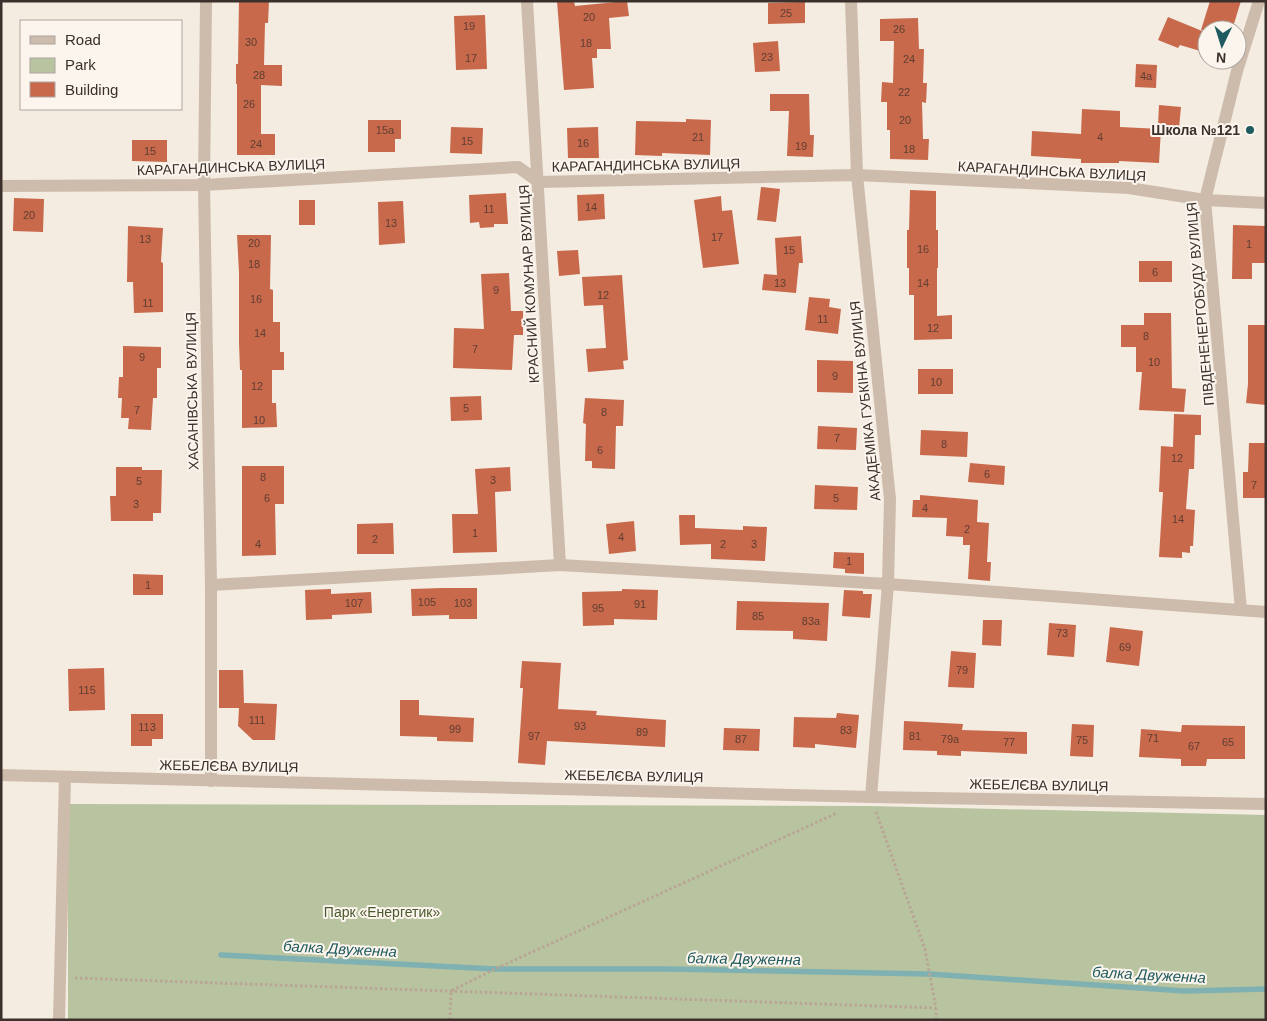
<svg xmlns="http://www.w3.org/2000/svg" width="1267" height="1021" viewBox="0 0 1267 1021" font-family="Helvetica,sans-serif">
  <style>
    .green { fill: #b8c4a0 }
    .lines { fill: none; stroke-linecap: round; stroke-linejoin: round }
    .stream { stroke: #7fb0b2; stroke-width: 5.5 }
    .building { fill: #c8694b }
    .path { stroke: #b9a596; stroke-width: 3; stroke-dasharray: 2.5 2.5; stroke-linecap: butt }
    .minor { stroke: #cdbbac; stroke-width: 12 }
    .poi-dot { fill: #1f5a5e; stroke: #fbf5ee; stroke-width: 2 }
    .labels { text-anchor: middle; stroke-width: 4; stroke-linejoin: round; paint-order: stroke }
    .number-label { font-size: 11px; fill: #5e3e33 }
    .poi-label { font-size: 14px; font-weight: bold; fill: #3b302b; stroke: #fbf5ee; text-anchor: end }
    .street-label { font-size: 14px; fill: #3b302b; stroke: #fbf5ee }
    .park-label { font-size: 14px; fill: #4a5a2e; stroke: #fbf5ee }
    .water-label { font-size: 15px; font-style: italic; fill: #1f5a5e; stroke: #fbf5ee }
  </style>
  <rect width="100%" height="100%" fill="#f4ebe1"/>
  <polygon class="green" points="68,804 869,806 1266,815 1266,1020 68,1020"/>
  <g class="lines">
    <polyline class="stream" points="221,955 495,969 667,969 929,974 1185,991 1266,989"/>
  </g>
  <g class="building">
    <polygon points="239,1 269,1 268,23 265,23 264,65 282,65 282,86 261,85 261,134 275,134 275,155 237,155 237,84 236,84 236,64 238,64"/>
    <polygon points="557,1 574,1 575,6 627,1 629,16 609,18 611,49 597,49 597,58 592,58 594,88 564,90"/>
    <polygon points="1210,1 1241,1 1232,30 1201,30"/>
    <polygon points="805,2 805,23 768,24 768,3"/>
    <polygon points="485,15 487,69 456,70 454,16"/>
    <polygon points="1168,17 1207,33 1207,53 1180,45 1178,48 1158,40"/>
    <polygon points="918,18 919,49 924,49 923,83 927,83 926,103 922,102 923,139 929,139 928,160 890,159 890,130 887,130 887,102 881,102 882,82 893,83 894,41 880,41 880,19"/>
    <polygon points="778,41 780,71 755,72 753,43"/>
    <polygon points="1136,64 1157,65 1156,88 1135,87"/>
    <polygon points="770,94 809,94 810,135 814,135 813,157 787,156 789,111 770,111"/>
    <polygon points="1159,105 1181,107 1179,128 1158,126"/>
    <polygon points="1082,109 1120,111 1120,127 1161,129 1159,163 1119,161 1119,163 1081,163 1081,159 1031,156 1032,131 1081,134"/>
    <polygon points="686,119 711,120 710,155 662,153 662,156 635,155 636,121 686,122"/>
    <polygon points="368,120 401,120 401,139 395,139 395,152 368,152"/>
    <polygon points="451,127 483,128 482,154 450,153"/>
    <polygon points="598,127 599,158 568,158 567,128"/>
    <polygon points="132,140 167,140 167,162 132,161"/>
    <polygon points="761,187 780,189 776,222 757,220"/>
    <polygon points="910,190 936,191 936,230 938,230 938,268 937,268 937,316 952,315 952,339 914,340 914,295 909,295 909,268 907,268 907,230 909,230"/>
    <polygon points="506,193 508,224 494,224 494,227 480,228 479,222 470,223 469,195"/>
    <polygon points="604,194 605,219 578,221 577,195"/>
    <polygon points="721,196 722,211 732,210 739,264 703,268 694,200"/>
    <polygon points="14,198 44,199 43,232 13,231"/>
    <rect x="299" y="200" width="16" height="25"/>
    <polygon points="403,201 405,243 379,245 378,202"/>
    <polygon points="1233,225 1266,226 1266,263 1252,263 1252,279 1232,279"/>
    <polygon points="128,226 163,228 161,262 163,263 163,312 134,313 133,282 127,282"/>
    <polygon points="237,235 271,235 270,289 273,290 273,322 280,322 280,352 284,352 284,370 272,370 272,403 276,403 277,427 242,428 242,370 240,370 239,343 239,273"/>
    <polygon points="801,236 803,263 799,263 796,293 762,290 764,274 777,275 775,238"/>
    <polygon points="578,250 580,274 559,276 557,251"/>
    <rect x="1139" y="261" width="33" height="21"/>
    <polygon points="509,273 511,311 523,311 523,335 514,335 512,370 453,368 454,328 484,329 481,274"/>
    <polygon points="622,275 628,360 623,361 624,369 588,372 586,349 606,348 603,305 584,306 582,277"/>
    <polygon points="809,297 830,299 829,307 841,309 838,334 805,330"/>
    <polygon points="1144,313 1171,313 1172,388 1186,389 1184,412 1139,410 1142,372 1136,372 1136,347 1121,347 1121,325 1144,325"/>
    <polygon points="1248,325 1266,325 1266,405 1246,403 1248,384"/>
    <polygon points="123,346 161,347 161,368 157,368 157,398 153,398 151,430 128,429 129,418 121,418 122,398 118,398 119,377 123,377"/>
    <polygon points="817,360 853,361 853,393 817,392"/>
    <rect x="918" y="369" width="35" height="25"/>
    <polygon points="481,396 482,420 451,421 450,397"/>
    <polygon points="585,398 624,400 623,426 616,426 615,469 592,468 592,461 585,461 586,424 583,423"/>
    <polygon points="1174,414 1201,415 1201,435 1195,435 1194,469 1189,469 1186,509 1195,510 1193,546 1190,546 1190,553 1182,552 1182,558 1159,557 1163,492 1159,492 1161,446 1173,447"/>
    <polygon points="818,426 857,428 856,450 817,449"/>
    <polygon points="921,430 968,432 967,457 920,455"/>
    <polygon points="1249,443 1266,443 1266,498 1243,498 1243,472 1248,472"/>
    <polygon points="970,463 1005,466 1004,485 968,482"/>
    <polygon points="242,466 284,466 284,504 275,504 276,555 242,556"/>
    <polygon points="116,467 142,467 142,470 162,470 161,513 153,513 153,521 111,521 110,496 116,496"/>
    <polygon points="510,467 511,491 495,492 497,552 453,553 452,514 478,514 475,469"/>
    <polygon points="815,485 858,487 857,510 814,509"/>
    <polygon points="920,495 978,500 977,522 989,523 987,562 991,562 990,581 968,579 970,545 963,545 963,537 946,536 947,518 912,517 913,500 920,500"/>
    <polygon points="679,515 695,515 695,528 743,530 743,526 767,527 765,561 711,559 711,544 680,545"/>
    <polygon points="634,521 636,551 609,554 606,524"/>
    <polygon points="393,523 394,554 357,554 357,524"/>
    <polygon points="834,552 864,553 864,574 845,573 845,569 833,568"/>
    <polygon points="133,574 163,575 163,595 133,595"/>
    <polygon points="442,588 477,588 477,619 449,619 449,615 412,616 411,589"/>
    <polygon points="331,589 331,594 371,592 372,613 332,615 332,619 306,620 305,590"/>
    <polygon points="622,589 658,590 657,620 614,619 614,625 583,626 582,592 622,591"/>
    <polygon points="844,590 863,591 863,594 872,594 870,618 842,616"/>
    <polygon points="737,601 829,603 827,641 793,639 793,631 736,630"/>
    <polygon points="983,620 1002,620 1001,646 982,645"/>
    <polygon points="1049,623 1076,625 1074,657 1047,655"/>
    <polygon points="1110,627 1143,631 1139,666 1106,662"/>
    <polygon points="951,651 976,653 974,688 948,687"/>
    <polygon points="522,661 561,663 558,709 597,711 596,715 666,720 665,747 547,741 545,765 518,763 523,688 520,688"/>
    <polygon points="104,668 105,710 69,711 68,669"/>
    <polygon points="219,670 243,670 244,703 277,704 275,740 253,740 238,726 239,708 219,708"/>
    <polygon points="400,700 419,700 419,715 474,718 473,742 437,741 437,737 400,736"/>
    <polygon points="837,713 859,715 856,748 815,744 815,748 793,747 794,717 836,718"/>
    <polygon points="131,714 163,714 163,739 152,739 152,746 131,746"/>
    <polygon points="904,721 963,724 962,730 1027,732 1027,754 961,751 961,756 937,755 937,751 903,750"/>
    <polygon points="1072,724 1094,725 1093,757 1070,756"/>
    <polygon points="1182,725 1245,726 1245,759 1207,759 1206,766 1181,766 1181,759 1139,757 1141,729 1181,732"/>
    <polygon points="724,728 760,729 759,751 723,750"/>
  </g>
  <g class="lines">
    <g class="path">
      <polyline points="876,812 925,949 936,1008 936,1020"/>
      <polyline points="75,978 936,1008"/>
      <polyline points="450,1020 451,991 495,969 837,813"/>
    </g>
    <g class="minor">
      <polyline points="206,1 204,185 211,585 211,781"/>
      <polyline points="527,1 560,565"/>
      <polyline points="851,1 857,175 890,499 888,584 871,797"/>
      <polyline points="1,186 204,185 518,167 539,182 857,175 1129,188 1205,200 1266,203"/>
      <polyline points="211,585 560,565 888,584 1266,612"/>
      <polyline points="1241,610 1205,200 1237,71 1259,1"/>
      <polyline points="1,775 871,797 1266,804"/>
      <polyline points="59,1020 65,777"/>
    </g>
  </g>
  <circle class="poi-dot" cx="1250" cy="130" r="5"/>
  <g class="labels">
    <g class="number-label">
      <text x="786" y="17">25</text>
      <text x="589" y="21">20</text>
      <text x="469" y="30">19</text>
      <text x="899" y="33">26</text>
      <text x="251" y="46">30</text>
      <text x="586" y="47">18</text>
      <text x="767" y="61">23</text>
      <text x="471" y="62">17</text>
      <text x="909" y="63">24</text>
      <text x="259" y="79">28</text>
      <text x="1146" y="80">4а</text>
      <text x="904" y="96">22</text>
      <text x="249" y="108">26</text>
      <text x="905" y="124">20</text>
      <text x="385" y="134">15а</text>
      <text x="698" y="141">21</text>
      <text x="1100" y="141">4</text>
      <text x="467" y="145">15</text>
      <text x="583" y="147">16</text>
      <text x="256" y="148">24</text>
      <text x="801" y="150">19</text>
      <text x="909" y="153">18</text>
      <text x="150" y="155">15</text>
      <text x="591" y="211">14</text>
      <text x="489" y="213">11</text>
      <text x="29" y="219">20</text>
      <text x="391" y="227">13</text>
      <text x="717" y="241">17</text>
      <text x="145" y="243">13</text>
      <text x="254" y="247">20</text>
      <text x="1249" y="248">1</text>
      <text x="923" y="253">16</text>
      <text x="789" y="254">15</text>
      <text x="254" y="268">18</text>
      <text x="1155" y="276">6</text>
      <text x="780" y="287">13</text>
      <text x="923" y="287">14</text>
      <text x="496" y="294">9</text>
      <text x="603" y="299">12</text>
      <text x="256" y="303">16</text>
      <text x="148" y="307">11</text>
      <text x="823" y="323">11</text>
      <text x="933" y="332">12</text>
      <text x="260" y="337">14</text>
      <text x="1146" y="340">8</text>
      <text x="475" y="353">7</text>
      <text x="142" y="361">9</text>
      <text x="1154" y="366">10</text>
      <text x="835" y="380">9</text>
      <text x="936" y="386">10</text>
      <text x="257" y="390">12</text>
      <text x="466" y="412">5</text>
      <text x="137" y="414">7</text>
      <text x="604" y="416">8</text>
      <text x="259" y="424">10</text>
      <text x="837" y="442">7</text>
      <text x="944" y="448">8</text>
      <text x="600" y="454">6</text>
      <text x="1177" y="462">12</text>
      <text x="987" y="478">6</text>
      <text x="263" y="481">8</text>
      <text x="493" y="484">3</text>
      <text x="139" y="485">5</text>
      <text x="1254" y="489">7</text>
      <text x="267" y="502">6</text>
      <text x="836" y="502">5</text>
      <text x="136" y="508">3</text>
      <text x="925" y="512">4</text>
      <text x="1178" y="523">14</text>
      <text x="967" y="533">2</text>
      <text x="475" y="537">1</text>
      <text x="621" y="541">4</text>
      <text x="375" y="543">2</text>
      <text x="258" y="548">4</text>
      <text x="723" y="548">2</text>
      <text x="754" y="548">3</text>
      <text x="849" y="565">1</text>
      <text x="148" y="589">1</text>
      <text x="427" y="606">105</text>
      <text x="354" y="607">107</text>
      <text x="463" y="607">103</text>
      <text x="640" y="608">91</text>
      <text x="598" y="612">95</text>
      <text x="758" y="620">85</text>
      <text x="811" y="625">83а</text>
      <text x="1062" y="637">73</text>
      <text x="1125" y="651">69</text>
      <text x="962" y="674">79</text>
      <text x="87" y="694">115</text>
      <text x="257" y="724">111</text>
      <text x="580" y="730">93</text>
      <text x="147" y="731">113</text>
      <text x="455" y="733">99</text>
      <text x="846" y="734">83</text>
      <text x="642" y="736">89</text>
      <text x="534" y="740">97</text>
      <text x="915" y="740">81</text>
      <text x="1153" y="742">71</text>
      <text x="741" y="743">87</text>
      <text x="950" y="743">79а</text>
      <text x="1082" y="744">75</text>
      <text x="1009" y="746">77</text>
      <text x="1228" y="746">65</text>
      <text x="1194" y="750">67</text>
    </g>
    <g class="poi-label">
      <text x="1240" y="135">Школа №121</text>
    </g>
    <g class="street-label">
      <text transform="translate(646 165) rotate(-1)" y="5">КАРАГАНДИНСЬКА ВУЛИЦЯ</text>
      <text transform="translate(231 167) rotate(-2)" y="5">КАРАГАНДИНСЬКА ВУЛИЦЯ</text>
      <text transform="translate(1052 171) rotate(3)" y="5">КАРАГАНДИНСЬКА ВУЛИЦЯ</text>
      <text transform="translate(529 284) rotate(-93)" y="5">КРАСНИЙ КОМУНАР ВУЛИЦЯ</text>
      <text transform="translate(1200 304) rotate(-95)" y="5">ПІВДЕНЕНЕРГОБУДУ ВУЛИЦЯ</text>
      <text transform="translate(192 391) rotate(-91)" y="5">ХАСАНІВСЬКА ВУЛИЦЯ</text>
      <text transform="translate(865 401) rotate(-96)" y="5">АКАДЕМІКА ГУБКІНА ВУЛИЦЯ</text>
      <text transform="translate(229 766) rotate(1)" y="5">ЖЕБЕЛЄВА ВУЛИЦЯ</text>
      <text transform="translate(634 776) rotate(1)" y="5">ЖЕБЕЛЄВА ВУЛИЦЯ</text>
      <text transform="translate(1039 785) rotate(1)" y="5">ЖЕБЕЛЄВА ВУЛИЦЯ</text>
    </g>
    <g class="park-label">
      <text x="382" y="917">Парк «Енергетик»</text>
    </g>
    <g class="water-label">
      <text transform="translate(340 949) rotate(3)" y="5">балка Двуженна</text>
      <text transform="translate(744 959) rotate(1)" y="5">балка Двуженна</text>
      <text transform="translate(1149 975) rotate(3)" y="5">балка Двуженна</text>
    </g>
  </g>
  <rect width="1267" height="1021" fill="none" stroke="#3b302b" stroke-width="5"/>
  <rect x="20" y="20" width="162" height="90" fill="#fbf5ee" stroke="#aea6a0"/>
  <rect x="30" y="36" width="25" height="8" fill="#cdbbac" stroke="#aea6a0"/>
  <text x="65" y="45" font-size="15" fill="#3b302b">Road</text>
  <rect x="30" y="58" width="25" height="15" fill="#b8c4a0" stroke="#aea6a0"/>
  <text x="65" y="70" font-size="15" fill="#3b302b">Park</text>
  <rect x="30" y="82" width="25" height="15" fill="#c8694b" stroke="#aea6a0"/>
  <text x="65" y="95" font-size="15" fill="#3b302b">Building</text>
  <g transform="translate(1222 45) rotate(184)"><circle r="24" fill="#fbf5ee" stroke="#aea6a0"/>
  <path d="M0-4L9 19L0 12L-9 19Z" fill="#1f5a5e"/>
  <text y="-8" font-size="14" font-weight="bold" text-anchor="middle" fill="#3b302b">N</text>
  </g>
</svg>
